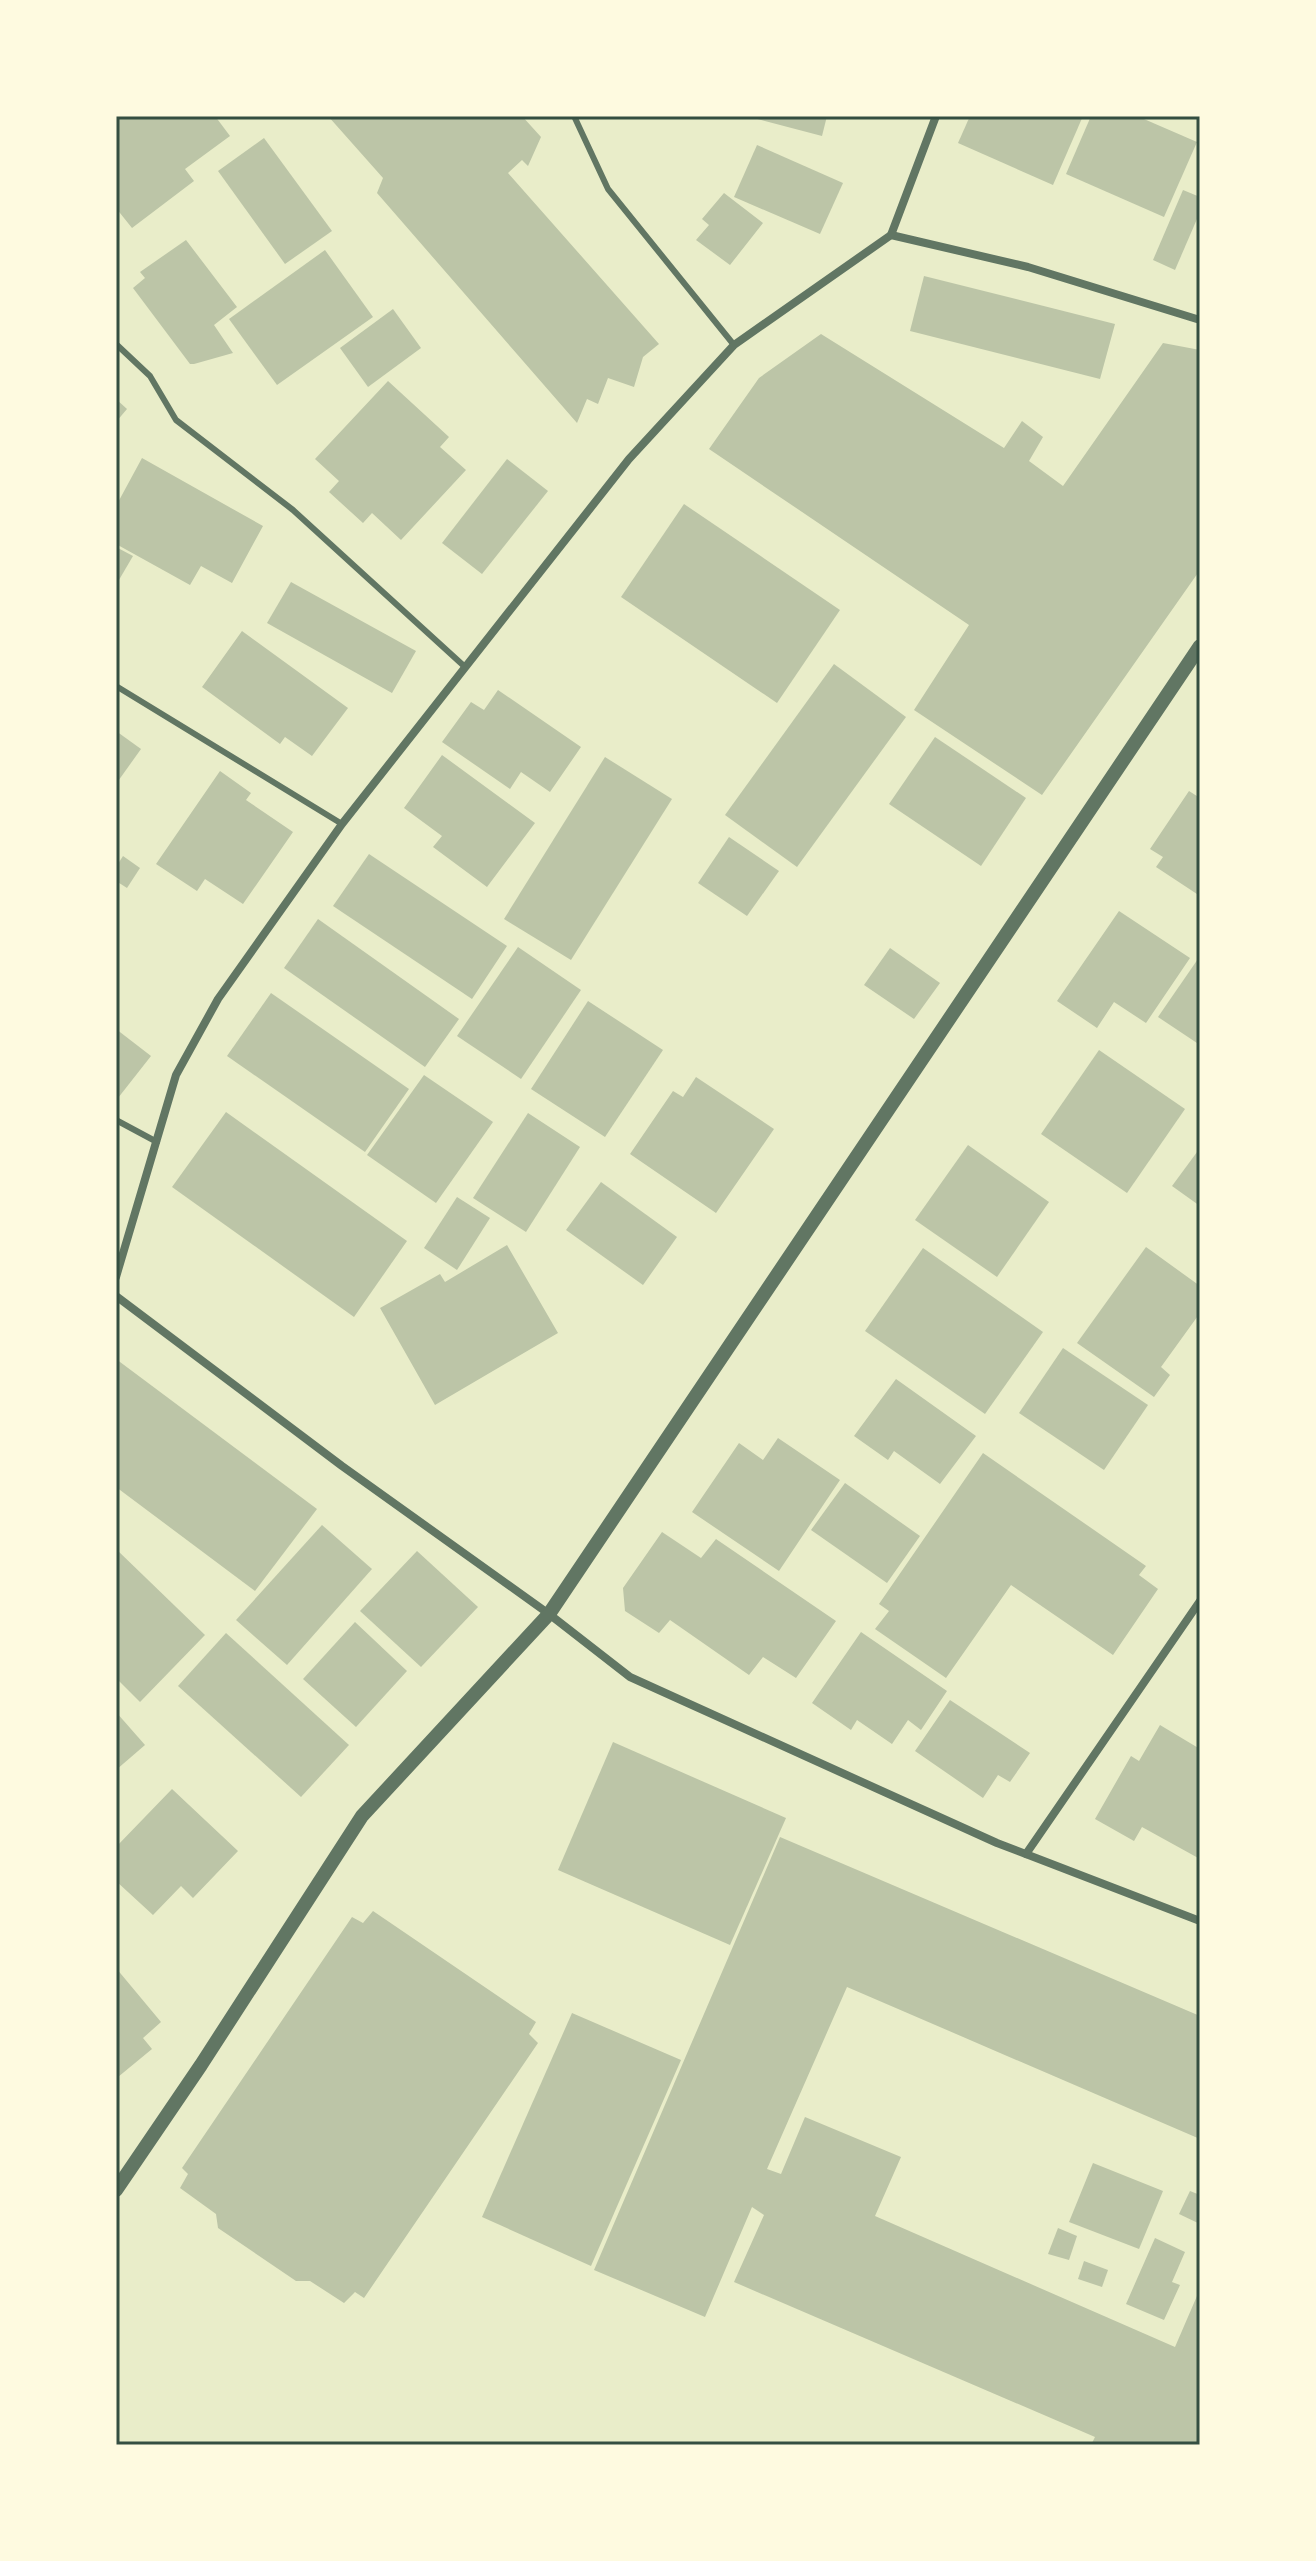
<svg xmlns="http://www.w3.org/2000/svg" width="1316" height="2561" viewBox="0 0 1316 2561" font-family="'DejaVu Sans',sans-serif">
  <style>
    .building { fill: #bcc5a7 }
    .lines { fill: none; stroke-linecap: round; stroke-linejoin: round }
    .service { stroke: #617663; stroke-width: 6 }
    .minor { stroke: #617663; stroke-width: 8 }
    .tertiary { stroke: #617663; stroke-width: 14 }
    .neatline { fill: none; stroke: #344e41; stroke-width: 3 }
  </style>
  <rect width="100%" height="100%" fill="#e9edc9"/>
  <g class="building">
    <polygon points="116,116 215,116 230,136 185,169 194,181 132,228 116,208"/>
    <polygon points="328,116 522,116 541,137 528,166 522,160 508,173 659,344 643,357 634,387 608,378 598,404 587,399 577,423 377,193 383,178"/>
    <polygon points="746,116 827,116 822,136"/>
    <polygon points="970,116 1083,116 1053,185 958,143"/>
    <polygon points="1091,116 1137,116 1197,142 1164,217 1066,174"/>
    <polygon points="264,138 332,231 285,264 218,171"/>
    <polygon points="757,145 843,183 820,234 734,197"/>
    <polygon points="1183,190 1200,197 1200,212 1175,270 1153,260"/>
    <polygon points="724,193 763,223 730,265 696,240 709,225 702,219"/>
    <polygon points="186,240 237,307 214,325 233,353 194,364 190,364 133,288 145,278 140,272"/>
    <polygon points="325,250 373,317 277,385 229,319"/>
    <polygon points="924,276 1115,324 1100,379 910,331"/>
    <polygon points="393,309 421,348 368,387 340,348"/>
    <polygon points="821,334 1004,448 1022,421 1043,437 1029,461 1063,486 1163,343 1200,350 1200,570 1042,795 914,710 969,625 709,449 759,378"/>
    <polygon points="388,381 449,437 440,447 466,470 401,540 372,513 363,523 329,492 339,481 315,459"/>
    <polygon points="116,399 127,409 116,422"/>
    <polygon points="142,458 263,526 232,583 201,566 190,585 116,544 116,506"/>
    <polygon points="507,459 548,491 482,574 442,543"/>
    <polygon points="684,504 840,610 777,703 621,597"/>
    <polygon points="116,547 133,556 116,585"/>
    <polygon points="291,582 416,651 392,693 267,623"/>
    <polygon points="242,631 348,708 312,756 285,737 280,744 202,687"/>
    <polygon points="834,664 906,717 797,867 725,815"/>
    <polygon points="498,690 581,747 550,792 521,772 510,789 442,742 471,702 484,710"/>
    <polygon points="116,731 141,749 116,784"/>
    <polygon points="935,737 1026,798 981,866 889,804"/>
    <polygon points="442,755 535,823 487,887 433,847 442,836 404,808"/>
    <polygon points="605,757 672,799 571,960 504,919"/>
    <polygon points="220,771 251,793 246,800 293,832 243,904 205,879 197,891 156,864"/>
    <polygon points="1189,791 1200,798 1200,896 1156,867 1163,857 1150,849"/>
    <polygon points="729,837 779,871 747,916 698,883"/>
    <polygon points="369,854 507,946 472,999 333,906"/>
    <polygon points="123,856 140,868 127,888 116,881 116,867"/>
    <polygon points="1119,911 1190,958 1146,1023 1114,1002 1097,1028 1057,1001"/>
    <polygon points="318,919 459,1019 425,1067 284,968"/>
    <polygon points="518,947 581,990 521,1079 457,1036"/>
    <polygon points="890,948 940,983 914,1019 864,985"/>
    <polygon points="1200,956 1200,1045 1158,1017"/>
    <polygon points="271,993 409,1089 365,1152 227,1056"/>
    <polygon points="588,1001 663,1050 605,1137 531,1089"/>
    <polygon points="116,1029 151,1056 118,1098 116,1096"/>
    <polygon points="1099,1050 1185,1109 1127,1193 1041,1134"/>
    <polygon points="424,1075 493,1122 436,1203 367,1155"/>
    <polygon points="696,1077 774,1129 716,1213 630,1154 673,1091 683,1097"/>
    <polygon points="226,1112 407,1241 354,1317 172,1187"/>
    <polygon points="528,1113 580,1147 526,1232 473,1198"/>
    <polygon points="968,1145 1049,1202 997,1277 915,1220"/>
    <polygon points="1200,1148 1200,1206 1172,1186"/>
    <polygon points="601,1182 677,1237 643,1285 566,1230"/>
    <polygon points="457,1197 490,1218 457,1270 424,1248"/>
    <polygon points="507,1245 558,1333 435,1405 380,1308 440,1274 445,1282"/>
    <polygon points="1146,1247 1200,1286 1200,1313 1161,1367 1170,1375 1154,1397 1077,1343"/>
    <polygon points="923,1248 1043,1332 985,1414 865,1331"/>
    <polygon points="1063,1348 1148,1405 1104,1470 1019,1413"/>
    <polygon points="116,1359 317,1509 255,1591 116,1487"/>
    <polygon points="896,1379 976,1436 940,1484 894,1451 888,1460 854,1436"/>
    <polygon points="778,1438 840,1480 779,1571 692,1512 739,1443 763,1460"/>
    <polygon points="983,1453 1146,1566 1139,1575 1158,1589 1113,1655 1011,1585 946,1678 875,1629 889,1611 879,1604"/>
    <polygon points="845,1483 920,1536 887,1583 811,1530"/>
    <polygon points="322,1525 372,1569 287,1665 236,1620"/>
    <polygon points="662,1532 701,1558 716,1539 836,1621 796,1678 763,1657 749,1675 670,1620 659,1633 625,1611 623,1588"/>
    <polygon points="116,1549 205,1635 140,1702 116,1678"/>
    <polygon points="417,1551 478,1607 421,1667 360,1611"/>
    <polygon points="355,1622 407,1671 356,1727 303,1679"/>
    <polygon points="861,1632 947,1691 921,1730 908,1720 892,1744 857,1720 851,1730 812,1703"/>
    <polygon points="226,1633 349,1745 301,1797 178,1686"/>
    <polygon points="950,1700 1030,1753 1010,1782 998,1775 983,1798 915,1751"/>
    <polygon points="116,1712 145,1745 116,1770"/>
    <polygon points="1160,1725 1200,1749 1200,1859 1142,1827 1134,1841 1095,1819 1131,1756 1139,1761"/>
    <polygon points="613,1742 786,1818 730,1945 558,1870"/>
    <polygon points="172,1789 238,1851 193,1898 181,1886 153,1915 116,1881 116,1847"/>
    <polygon points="780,1837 1200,2016 1200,2139 847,1987 767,2169 781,2174 805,2117 901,2157 875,2216 1175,2347 1200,2289 1200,2445 1091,2445 1095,2437 734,2282 764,2215 752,2207 705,2317 594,2270"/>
    <polygon points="373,1911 536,2022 529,2034 538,2043 364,2298 355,2292 344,2303 310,2281 296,2281 218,2228 216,2214 180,2188 188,2174 182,2168 352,1917 363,1923"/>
    <polygon points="116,1968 161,2022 143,2038 152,2049 118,2077"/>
    <polygon points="572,2013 681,2060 591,2266 482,2217"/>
    <polygon points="1093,2163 1163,2191 1139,2249 1069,2222"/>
    <polygon points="1190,2191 1200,2195 1200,2224 1179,2214"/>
    <polygon points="1058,2228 1077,2236 1069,2260 1048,2254"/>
    <polygon points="1155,2238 1185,2252 1172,2282 1180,2285 1164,2320 1126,2304"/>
    <polygon points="1084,2261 1108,2270 1102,2287 1078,2279"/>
  </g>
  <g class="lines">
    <g class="service">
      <polyline points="574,116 608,189 734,345"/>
      <polyline points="116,344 150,376 176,420 293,510 464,666"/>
      <polyline points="116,686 342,824"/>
      <polyline points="116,1120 157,1142"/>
    </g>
    <g class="minor">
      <polyline points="891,235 1028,267 1200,320"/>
      <polyline points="116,1277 176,1075 218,999 342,824 629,459 734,345 891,235 936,116"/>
      <polyline points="116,1296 342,1466 549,1614 630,1677 997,1843 1200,1921"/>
      <polyline points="1026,1854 1200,1601"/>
    </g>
    <polyline class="tertiary" points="116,2190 201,2065 362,1816 549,1614 1200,646"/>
  </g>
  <rect width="1316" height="2561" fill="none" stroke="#fefae0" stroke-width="236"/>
  <rect x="118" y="118" width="1080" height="2325" class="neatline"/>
</svg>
